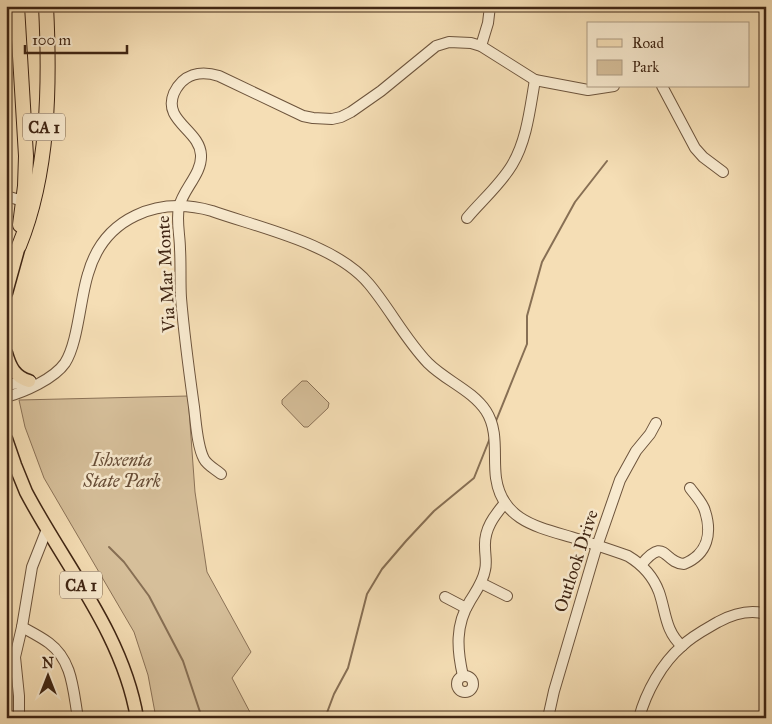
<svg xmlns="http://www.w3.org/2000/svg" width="772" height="724" viewBox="0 0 772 724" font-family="'IM FELL Great Primer',serif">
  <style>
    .green { fill: #d6bf9a; stroke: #8b7257 }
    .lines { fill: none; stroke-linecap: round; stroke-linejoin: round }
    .stream { stroke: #876f54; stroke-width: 2 }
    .minor-casing { stroke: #6d543c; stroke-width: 12 }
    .major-casing { stroke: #402614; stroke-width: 15 }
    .highway-casing { stroke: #402614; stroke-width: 16 }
    .minor { stroke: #f8eacf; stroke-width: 10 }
    .major { stroke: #f5deb5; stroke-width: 12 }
    .highway { stroke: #f5deb5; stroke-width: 14 }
    .labels { text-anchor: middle; stroke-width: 5; stroke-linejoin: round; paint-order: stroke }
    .shield { fill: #f8eacf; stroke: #77614c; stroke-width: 1 }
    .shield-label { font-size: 16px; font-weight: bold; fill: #402614 }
    .street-label { font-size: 18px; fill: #402614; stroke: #f8eacf }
    .park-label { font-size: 18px; font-style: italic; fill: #664c36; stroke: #f8eacf }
  </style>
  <rect width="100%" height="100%" fill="#f5deb5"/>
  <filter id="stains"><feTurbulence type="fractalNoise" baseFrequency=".004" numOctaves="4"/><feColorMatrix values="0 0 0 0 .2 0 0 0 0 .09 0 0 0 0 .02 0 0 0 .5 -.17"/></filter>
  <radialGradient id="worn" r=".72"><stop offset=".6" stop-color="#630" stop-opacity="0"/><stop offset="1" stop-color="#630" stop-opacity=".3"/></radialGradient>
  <g class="green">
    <polygon points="302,381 307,381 329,403 328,408 308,427 304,427 282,404 282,400"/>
    <polygon points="188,396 195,492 207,572 251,652 232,678 253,718 156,718 148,675 134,632 44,478 25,427 19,400"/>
  </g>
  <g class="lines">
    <g class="stream">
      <polyline points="496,421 527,344 527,316 542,262 575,202 607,161"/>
      <polyline points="109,547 124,562 149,596 183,661 202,718"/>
      <polyline points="325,718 334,694 348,668 367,594 382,569 406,541 434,511 474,478 490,438"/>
    </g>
    <g class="minor-casing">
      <g id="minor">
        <polyline points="481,46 488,23 490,6"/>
        <polyline points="662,86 695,148 703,157 723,172"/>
        <polyline points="6,196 23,201"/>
        <path d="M 467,218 C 481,201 500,185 512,165 C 527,140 530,108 535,80"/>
        <polyline points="6,385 31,381"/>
        <path d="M 6,397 C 24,392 54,379 65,363 C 78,343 80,299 88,274 C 104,217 158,196 212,211 C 260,228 336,244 369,284 C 390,309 405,339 428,363 C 446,381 472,390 486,411 C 499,431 493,456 496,478 C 502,520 537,527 571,537 C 590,543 609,549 628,556 C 643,565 653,576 659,592 C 666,612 665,631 682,646"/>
        <path d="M 221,474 C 215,469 207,465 204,459 C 197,446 196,422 194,407 C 189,371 184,334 181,298 C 180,282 181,265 180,249 C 180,236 176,220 179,207 C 183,189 202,174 201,155 C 200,130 162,121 174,93 C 183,74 200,70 219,76 L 303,116 L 313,118 L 332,119 L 341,117 L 351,112 L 381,91 L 436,46 L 449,42 L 471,43 L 481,46 L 535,80 L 588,90 L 614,86"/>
        <path d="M 641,565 C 666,535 663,563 684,564 C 708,554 712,533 705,511 C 703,503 695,495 690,488"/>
        <polyline points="481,583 507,596"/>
        <polyline points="445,597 466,608"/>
        <path d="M 22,627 C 31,632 41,637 49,643 C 73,661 73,691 78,718"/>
        <circle cx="465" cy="684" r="8"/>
        <path d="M 463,676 C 457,650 455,625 470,601 C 476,591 483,582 485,570 C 487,563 485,555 485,547 C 484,529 494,516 505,503"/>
        <polyline points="18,718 19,714 19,696 15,657 22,627 32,567 47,529"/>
        <polyline points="548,718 554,691 595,552 620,480 636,451 650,434 656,423"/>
        <path d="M 639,718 C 646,692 662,663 682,646 C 692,636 706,629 718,622 C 733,614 749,609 766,614"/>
      </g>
    </g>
    <g class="major-casing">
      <g id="major">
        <polyline points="6,293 19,246"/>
        <path d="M 6,353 C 10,367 15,377 29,381"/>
        <path d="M 6,439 L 15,465 L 26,492 C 65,566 123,634 137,718"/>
      </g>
    </g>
    <g class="highway-casing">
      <g id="highway">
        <polyline points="17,6 26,156 25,186 20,225"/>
        <path d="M 19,246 C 49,173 50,84 46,6"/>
      </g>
    </g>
    <use href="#minor" class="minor"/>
    <use href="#major" class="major"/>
    <use href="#highway" class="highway"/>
  </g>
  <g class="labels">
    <g class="shield">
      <rect x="23" y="113.5" width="42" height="27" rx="4"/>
      <rect x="60" y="571.5" width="42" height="27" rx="4"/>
    </g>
    <g class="shield-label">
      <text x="44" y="133">CA 1</text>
      <text x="81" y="591">CA 1</text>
    </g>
    <g class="street-label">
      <text transform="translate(166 274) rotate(-93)" y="6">Via Mar Monte</text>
      <text transform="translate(576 561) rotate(-72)" y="6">Outlook Drive</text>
    </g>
    <g class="park-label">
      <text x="122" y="466">Ishxenta<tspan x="122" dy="21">State Park</tspan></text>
    </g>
  </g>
  <rect width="772" height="724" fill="none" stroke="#f5deb5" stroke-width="25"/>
  <rect x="8" y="8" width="757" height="709" fill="none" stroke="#402614" stroke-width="2.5"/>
  <rect x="12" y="12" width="747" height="699" fill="none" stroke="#402614"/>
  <rect x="587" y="22" width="162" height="65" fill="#f8eacf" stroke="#ae9c84"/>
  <rect x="597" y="39" width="25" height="8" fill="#f5deb5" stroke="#ae9c84"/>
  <text x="632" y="48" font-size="15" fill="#402614">Road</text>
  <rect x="597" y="60" width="25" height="15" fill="#d6bf9a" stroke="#ae9c84"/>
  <text x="632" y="72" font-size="15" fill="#402614">Park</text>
  <g transform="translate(48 676)" stroke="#f8eacf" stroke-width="4" paint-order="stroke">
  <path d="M0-4L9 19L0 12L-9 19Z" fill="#402614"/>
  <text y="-8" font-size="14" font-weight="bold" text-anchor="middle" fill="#402614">N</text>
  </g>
  <path d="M25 45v8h102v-8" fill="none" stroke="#402614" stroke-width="2.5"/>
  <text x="32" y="45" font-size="15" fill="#402614" stroke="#f8eacf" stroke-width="4" paint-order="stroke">100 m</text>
  <rect width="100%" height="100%" filter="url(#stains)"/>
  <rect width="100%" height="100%" fill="url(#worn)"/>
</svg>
